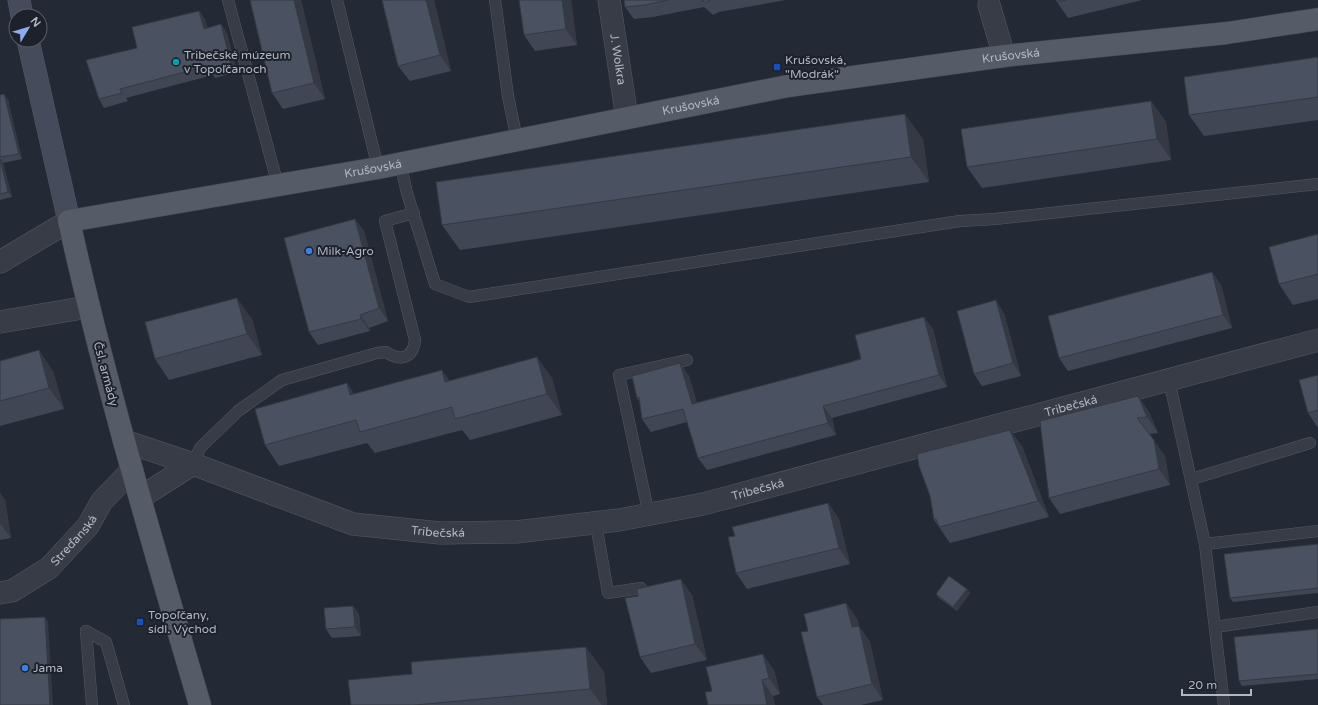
<svg xmlns="http://www.w3.org/2000/svg" width="1318" height="705" viewBox="0 0 1318 705" font-family="'Varela Round',sans-serif">
  <style>
    .lines { fill: none; stroke-linecap: round; stroke-linejoin: round }
    .lane-casing { stroke: #545a65; stroke-width: 12 }
    .street-casing { stroke: #545a65; stroke-width: 23 }
    .secondary-casing { stroke: #545a65; stroke-width: 23 }
    .primary-casing { stroke: #404550; stroke-width: 23 }
    .lane { stroke: #373c47; stroke-width: 11 }
    .street { stroke: #373c47; stroke-width: 22 }
    .secondary { stroke: #454b5a; stroke-width: 22 }
    .primary { stroke: #555b67; stroke-width: 22 }
    .wall { fill: #404653 }
    .shaded-wall { fill: #343943 }
    .building { fill: #4a5160; stroke: #343943 }
    .culture-dot { fill: #0f9aa8; stroke: #1c212c; stroke-width: 1.5 }
    .transit-dot { fill: #1a4fb4; stroke: #1c212c; stroke-width: 1.5 }
    .shop-dot { fill: #3f7fe0; stroke: #1c212c; stroke-width: 1.5 }
    .labels { text-anchor: middle; stroke-width: 4; stroke-linejoin: round; paint-order: stroke }
    .poi-label { font-size: 12px; fill: #b1b7c3; stroke: #1c212c; text-anchor: start }
    .street-label { font-size: 12px; fill: #b1b7c3; stroke: #1c212c }
  </style>
  <rect width="100%" height="100%" fill="#232a36"/>
  <g class="lines">
    <g class="lane-casing">
      <g id="lane">
        <polyline points="228,0 278,185"/>
        <polyline points="337,0 378,168"/>
        <polyline points="495,0 508,96 517,140"/>
        <polyline points="400,163 407,193 435,284 469,297 960,221 995,219 1318,184"/>
        <polyline points="1169,380 1205,544 1224,705"/>
        <path d="M 193,464 L 200,448 L 238,411 L 282,380 L 377,353 L 386,352 C 401,362 413,358 415,340 L 385,221 L 414,213"/>
        <polyline points="1192,479 1310,443"/>
        <polyline points="649,515 619,375 687,360"/>
        <polyline points="596,524 608,593 641,588"/>
        <polyline points="1205,544 1318,531"/>
        <polyline points="1215,627 1318,612"/>
        <polyline points="86,631 106,642 124,705"/>
        <polyline points="86,631 92,705"/>
      </g>
    </g>
    <g class="street-casing">
      <g id="street">
        <path id="s1" d="M 609,0 L 627,118"/>
        <polyline points="989,5 1004,56"/>
        <polyline points="0,262 69,221"/>
        <polyline points="0,322 88,307"/>
        <path id="s2" d="M 124,441 L 193,464 L 353,524 L 440,533 L 516,532 L 619,520 L 703,504 L 1318,340"/>
        <polyline points="141,497 193,464"/>
        <path id="s3" d="M 0,593 L 12,591 L 49,568 L 88,526 L 102,501 L 132,470"/>
      </g>
    </g>
    <g class="secondary-casing">
      <g id="secondary">
        <polyline points="19,0 22,16"/>
        <polyline points="28,40 69,221"/>
      </g>
    </g>
    <g class="primary-casing">
      <g id="primary">
        <path id="s4" d="M 200,705 C 153,545 105,384 69,221 L 378,168 L 788,86 L 1004,56 L 1227,33 L 1318,19"/>
      </g>
    </g>
    <use href="#lane" class="lane"/>
    <use href="#street" class="street"/>
    <use href="#secondary" class="secondary"/>
    <use href="#primary" class="primary"/>
  </g>
  <g class="wall">
    <polygon points="250,0 301,0 325,99 283,109 272,93"/>
    <polygon points="382,0 434,0 451,71 410,81 398,66"/>
    <polygon points="571,0 577,45 535,51 524,35"/>
    <polygon points="624,0 786,0 719,12 713,15 704,7 653,17 634,19 625,7"/>
    <polygon points="1056,0 1142,0 1068,18 1057,2"/>
    <polygon points="199,11 205,19 207,29 227,33 237,72 215,78 213,75 126,98 128,101 104,108 99,99 137,48"/>
    <polygon points="1318,57 1318,120 1204,136 1189,115"/>
    <polygon points="4,94 8,100 22,159 3,163 12,197 0,200 0,95"/>
    <polygon points="1151,101 1166,122 1171,160 982,188 967,167"/>
    <polygon points="923,139 929,182 460,250 442,225"/>
    <polygon points="355,219 364,231 388,321 369,328 370,331 318,345 309,332"/>
    <polygon points="1318,234 1318,299 1293,305 1279,284"/>
    <polygon points="1212,272 1221,285 1232,328 1068,371 1059,358"/>
    <polygon points="1004,313 1021,376 982,386 974,374"/>
    <polygon points="252,319 262,355 169,380 155,359"/>
    <polygon points="933,329 947,387 832,418 836,435 707,470 698,458 687,422 651,432 642,419 640,403 637,398 680,363 689,376 697,403 851,362"/>
    <polygon points="0,361 53,371 64,409 0,426"/>
    <polygon points="1318,375 1318,428 1308,413"/>
    <polygon points="552,378 562,415 470,440 462,430 375,453 367,443 279,466 265,445 347,383 354,394 450,381"/>
    <polygon points="1138,396 1149,412 1158,433 1149,434 1165,456 1170,485 1060,514 1049,498"/>
    <polygon points="1022,446 1049,517 950,543 934,520"/>
    <polygon points="0,493 5,500 11,538 0,540"/>
    <polygon points="828,503 839,519 850,564 747,589 736,573 735,536"/>
    <polygon points="1318,544 1318,593 1233,602 1230,598"/>
    <polygon points="967,589 970,593 957,611 939,598 936,594"/>
    <polygon points="692,595 707,660 651,673 640,657"/>
    <polygon points="846,603 857,619 859,626 870,642 883,700 861,705 823,705 817,697 808,631"/>
    <polygon points="353,606 359,614 361,636 332,638 326,629"/>
    <polygon points="1318,629 1318,679 1242,686 1239,681"/>
    <polygon points="774,670 780,694 773,696 775,705 708,705 712,691"/>
    <polygon points="604,672 607,705 351,705"/>
  </g>
  <g class="shaded-wall">
    <polygon points="294,0 301,0 325,99 314,83"/>
    <polygon points="426,0 434,0 451,71 440,55"/>
    <polygon points="562,0 571,0 577,45 566,29"/>
    <polygon points="199,11 205,19 210,38 204,29"/>
    <polygon points="221,24 227,33 237,72 231,64"/>
    <polygon points="4,94 8,100 22,159 19,154"/>
    <polygon points="1151,101 1166,122 1171,160 1157,139"/>
    <polygon points="905,114 923,139 929,182 911,157"/>
    <polygon points="0,158 3,163 12,197 8,192"/>
    <polygon points="355,219 364,231 388,321 379,308"/>
    <polygon points="1212,272 1221,285 1232,328 1223,315"/>
    <polygon points="237,298 252,319 262,355 247,334"/>
    <polygon points="996,300 1004,313 1021,376 1013,363"/>
    <polygon points="360,315 369,328 370,331 361,319"/>
    <polygon points="924,317 933,329 947,387 939,375"/>
    <polygon points="39,350 53,371 64,409 49,388"/>
    <polygon points="537,357 552,378 562,415 547,394"/>
    <polygon points="680,363 689,376 701,417 692,404"/>
    <polygon points="442,370 457,391 445,382"/>
    <polygon points="347,383 361,404 350,395"/>
    <polygon points="1138,396 1149,412 1158,433 1147,417"/>
    <polygon points="823,406 832,418 836,435 828,423"/>
    <polygon points="1010,430 1022,446 1049,517 1038,501"/>
    <polygon points="1154,440 1165,456 1170,485 1159,469"/>
    <polygon points="0,493 5,500 11,538 0,523"/>
    <polygon points="828,503 839,519 850,564 839,548"/>
    <polygon points="681,579 692,595 707,660 695,644"/>
    <polygon points="967,589 970,593 957,611 953,607"/>
    <polygon points="846,603 857,619 859,626 870,642 883,700 872,684 852,627"/>
    <polygon points="353,606 359,614 361,636 355,627"/>
    <polygon points="45,617 48,622 53,705 50,705"/>
    <polygon points="586,647 604,672 607,705 602,705 590,689"/>
    <polygon points="763,654 774,670 780,694 769,678"/>
    <polygon points="762,680 773,696 775,705 767,705"/>
  </g>
  <g class="building">
    <polygon points="250,0 294,0 314,83 272,93"/>
    <polygon points="382,0 426,0 440,55 398,66"/>
    <polygon points="519,0 562,0 566,29 524,35"/>
    <polygon points="624,0 668,0 645,5 625,7"/>
    <polygon points="702,0 711,0 705,3"/>
    <polygon points="1056,0 1066,0 1057,2"/>
    <polygon points="199,11 204,29 221,24 231,64 209,69 208,66 120,89 122,93 99,99 86,60 137,48 132,27"/>
    <polygon points="1318,57 1318,97 1189,115 1184,77"/>
    <polygon points="4,94 19,154 0,157 0,95"/>
    <polygon points="1151,101 1157,139 967,167 961,129"/>
    <polygon points="905,114 911,157 442,225 436,182"/>
    <polygon points="0,159 8,192 0,194"/>
    <polygon points="355,219 379,308 360,315 361,319 309,332 284,238"/>
    <polygon points="1318,234 1318,274 1279,284 1269,247"/>
    <polygon points="1212,272 1223,315 1059,358 1048,316"/>
    <polygon points="237,298 247,334 155,359 145,322"/>
    <polygon points="996,300 1013,363 974,374 957,311"/>
    <polygon points="924,317 939,375 823,406 828,423 698,458 683,409 642,419 639,397 637,398 632,376 680,363 692,404 851,362 861,359 855,335"/>
    <polygon points="39,350 49,388 0,401 0,361"/>
    <polygon points="537,357 547,394 455,419 452,407 360,432 356,420 265,445 255,409 347,383 350,395 442,370 445,382"/>
    <polygon points="1318,375 1318,410 1308,413 1299,380"/>
    <polygon points="1138,396 1147,417 1137,418 1154,440 1159,469 1049,498 1040,421"/>
    <polygon points="1010,430 1038,501 939,527 936,519 934,520 930,496 919,466 917,454"/>
    <polygon points="828,503 839,548 736,573 728,537 735,536 732,527"/>
    <polygon points="1318,544 1318,588 1230,598 1224,554"/>
    <polygon points="949,576 967,589 953,607 936,594"/>
    <polygon points="681,579 695,644 640,657 625,598 638,596 637,589"/>
    <polygon points="846,603 852,627 859,626 872,684 817,697 801,632 808,631 804,614"/>
    <polygon points="353,606 355,627 326,629 324,608"/>
    <polygon points="45,617 50,705 0,705 0,619"/>
    <polygon points="1318,629 1318,674 1239,681 1234,637"/>
    <polygon points="586,647 590,689 415,705 351,705 348,680 412,674 411,662"/>
    <polygon points="763,654 769,678 762,680 767,705 708,705 705,692 712,691 706,667"/>
  </g>
  <circle class="culture-dot" cx="176" cy="62" r="4"/>
  <g class="transit-dot">
    <rect x="773" y="63" width="8" height="8" rx="2"/>
    <rect x="136" y="618" width="8" height="8" rx="2"/>
  </g>
  <g class="shop-dot">
    <circle cx="309" cy="251" r="4"/>
    <circle cx="25" cy="668" r="4"/>
  </g>
  <g class="labels">
    <g class="poi-label">
      <text x="184" y="59">Tribečské múzeum<tspan x="184" dy="14">v Topoľčanoch</tspan></text>
      <text x="785" y="64">Krušovská,<tspan x="785" dy="14">"Modrák"</tspan></text>
      <text x="317" y="255">Milk-Agro</text>
      <text x="148" y="619">Topoľčany,<tspan x="148" dy="14">sídl. Východ</tspan></text>
      <text x="33" y="672">Jama</text>
    </g>
    <g class="street-label">
      <text dy="4" stroke="none"><textPath href="#s4" startOffset="1458">Krušovská</textPath></text>
      <text dy="4" stroke="none"><textPath href="#s1" startOffset="60">J. Wolkra</textPath></text>
      <text dy="4" stroke="none"><textPath href="#s4" startOffset="1134">Krušovská</textPath></text>
      <text dy="4" stroke="none"><textPath href="#s4" startOffset="810">Krušovská</textPath></text>
      <text transform="translate(106 374) rotate(75)" y="4">Čsl. armády</text>
      <text dy="4" stroke="none"><textPath href="#s2" startOffset="977">Tribečská</textPath></text>
      <text dy="4" stroke="none"><textPath href="#s2" startOffset="653">Tribečská</textPath></text>
      <text dy="4" stroke="none"><textPath href="#s2" startOffset="329">Tribečská</textPath></text>
      <text dy="4" stroke="none"><textPath href="#s3" startOffset="93">Streďanská</textPath></text>
    </g>
  </g>
  <g transform="translate(28 28) rotate(52)"><circle r="19" fill="#1c212c" stroke="#585d68"/>
  <path d="M0-3L7 15L0 10L-7 15Z" fill="#8eabec"/>
  <text y="-6" font-size="11" font-weight="bold" text-anchor="middle" fill="#b1b7c3">N</text>
  </g>
  <path d="M1182 689v6h69v-6" fill="none" stroke="#b1b7c3" stroke-width="2"/>
  <text x="1188" y="689" font-size="12" fill="#b1b7c3" stroke="#1c212c" stroke-width="3" paint-order="stroke">20 m</text>
</svg>
